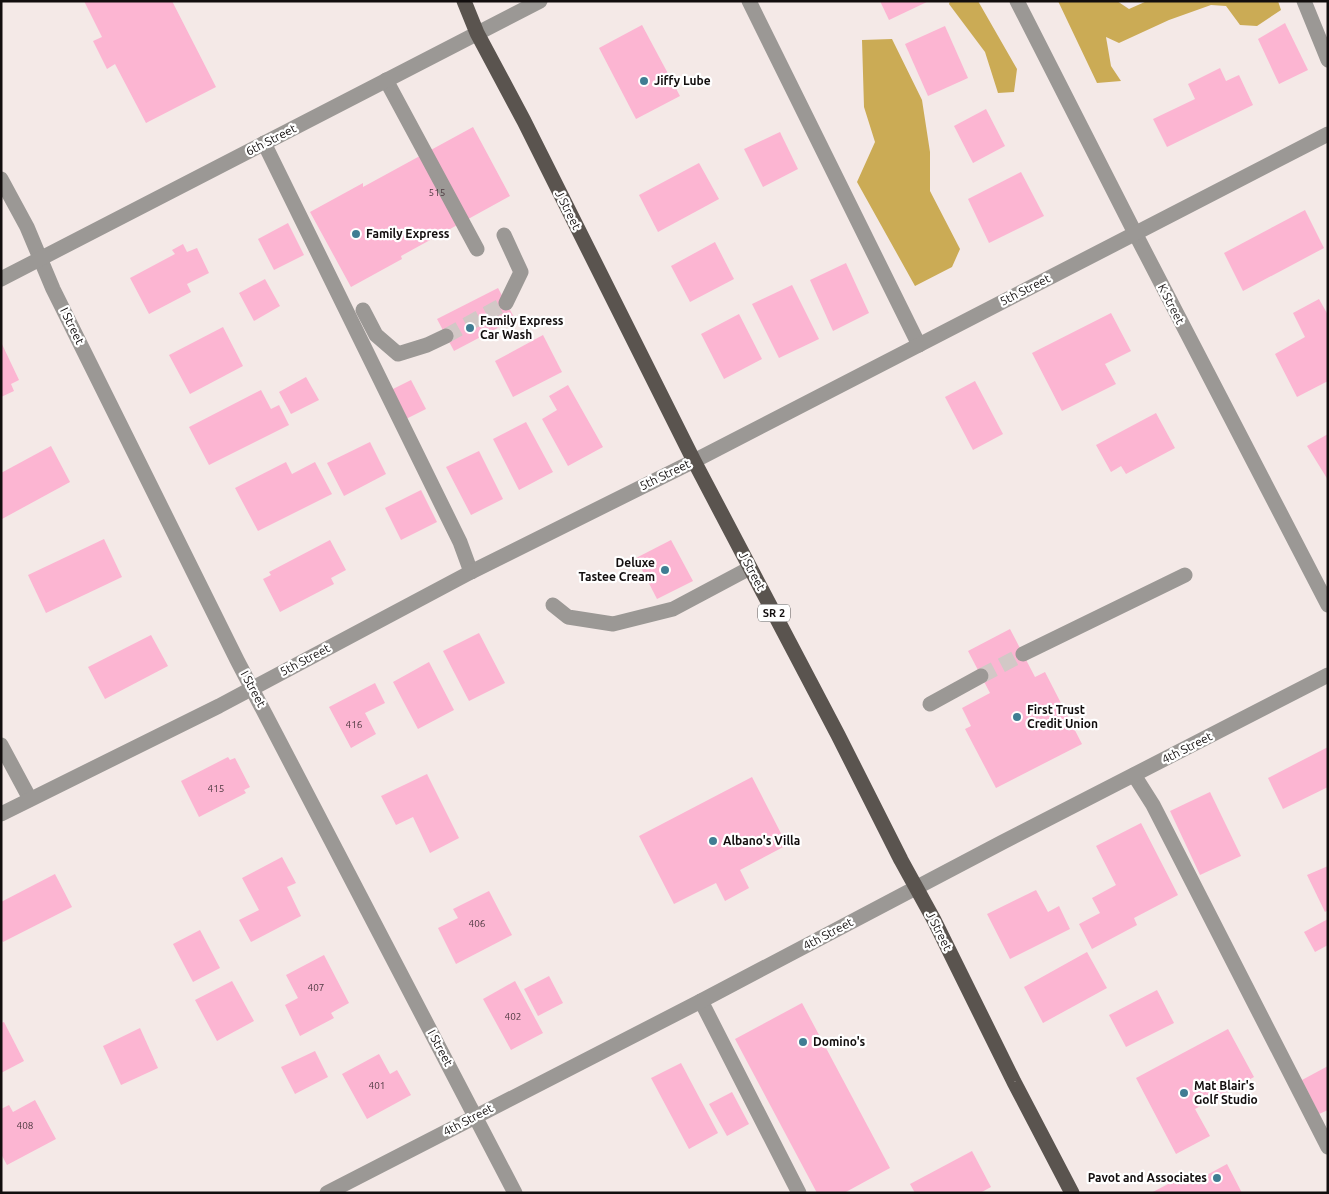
<svg xmlns="http://www.w3.org/2000/svg" width="1329" height="1194" viewBox="0 0 1329 1194" font-family="Ubuntu,sans-serif">
  <style>
    .forest { fill: #cbab55 }
    .building { fill: #fcb5d2 }
    .lines { fill: none; stroke-linecap: round; stroke-linejoin: round }
    .minor-tunnel { stroke: #d2c8c6; stroke-width: 15; stroke-dasharray: 15 8; stroke-linecap: butt }
    .minor { stroke: #9b9895; stroke-width: 15 }
    .major { stroke: #5a544f; stroke-width: 15 }
    .poi-dot { fill: #407d93; stroke: #fff; stroke-width: 2 }
    .labels { text-anchor: middle; stroke-width: 4.5; stroke-linejoin: round; paint-order: stroke }
    .number-label { font-size: 10px; fill: #4c383f }
    .shield { fill: #fff; stroke: #595656; stroke-width: 1 }
    .shield-label { font-size: 11px; font-weight: bold; fill: #120e0e }
    .poi-label { font-size: 12px; font-weight: bold; fill: #120e0e; stroke: #fff; text-anchor: start }
    .street-label { font-size: 12px; fill: #120e0e; stroke: #fff }
  </style>
  <rect width="100%" height="100%" fill="#f4e9e7"/>
  <g class="forest">
    <polygon points="950,1 978,1 1017,69 1014,92 998,93 985,52 949,4"/>
    <polygon points="1058,1 1117,1 1129,9 1147,1 1278,1 1281,10 1257,26 1240,25 1226,6 1211,5 1169,20 1119,43 1106,37 1111,66 1121,81 1097,83"/>
    <polygon points="892,39 922,100 930,152 930,191 960,249 952,267 915,286 857,182 875,142 864,107 862,40"/>
  </g>
  <g class="building">
    <polygon points="84,1 172,1 216,87 146,123 115,64 107,69 93,41 102,37"/>
    <polygon points="880,1 929,1 889,20"/>
    <polygon points="1285,23 1308,70 1279,84 1258,39"/>
    <polygon points="642,25 680,96 636,119 599,48"/>
    <polygon points="945,26 968,78 928,96 905,44"/>
    <polygon points="1220,68 1226,81 1239,75 1253,105 1167,147 1153,119 1195,99 1188,84"/>
    <polygon points="986,109 1005,146 973,163 954,126"/>
    <polygon points="473,127 510,196 401,256 402,259 351,287 310,212 363,183 363,187"/>
    <polygon points="780,132 798,169 763,187 744,149"/>
    <polygon points="699,163 719,199 658,232 639,195"/>
    <polygon points="1021,172 1044,216 989,243 968,199"/>
    <polygon points="1305,210 1324,248 1243,291 1224,253"/>
    <polygon points="288,223 304,255 274,270 258,239"/>
    <polygon points="715,242 734,279 690,302 671,266"/>
    <polygon points="183,244 187,252 197,248 209,273 187,284 191,292 149,314 130,278 175,254 172,250"/>
    <polygon points="846,263 869,313 833,331 810,280"/>
    <polygon points="265,279 280,306 254,321 239,293"/>
    <polygon points="792,285 819,339 779,358 752,304"/>
    <polygon points="498,288 515,319 454,351 437,319"/>
    <polygon points="1319,299 1328,315 1328,381 1297,397 1275,354 1305,337 1293,313"/>
    <polygon points="1111,313 1131,351 1105,364 1116,384 1062,411 1032,353"/>
    <polygon points="739,314 762,359 724,379 701,334"/>
    <polygon points="223,327 243,366 190,394 169,355"/>
    <polygon points="543,335 562,372 513,397 495,361"/>
    <polygon points="1,342 19,380 11,384 14,391 1,397"/>
    <polygon points="306,377 319,400 291,414 279,392"/>
    <polygon points="411,380 426,409 406,419 391,390"/>
    <polygon points="975,381 1003,434 973,450 945,397"/>
    <polygon points="568,385 603,447 568,466 542,419 557,410 549,396"/>
    <polygon points="261,390 271,409 279,405 289,425 209,465 189,427"/>
    <polygon points="1156,413 1175,448 1126,474 1121,466 1111,472 1096,445"/>
    <polygon points="526,422 553,472 519,490 493,439"/>
    <polygon points="1328,434 1328,480 1307,446"/>
    <polygon points="370,442 386,474 344,496 327,463"/>
    <polygon points="51,446 70,482 2,519 1,473"/>
    <polygon points="479,451 503,499 471,515 446,467"/>
    <polygon points="286,462 292,474 315,462 332,494 258,531 235,488"/>
    <polygon points="421,490 437,522 401,540 385,508"/>
    <polygon points="104,539 122,577 46,613 28,575"/>
    <polygon points="330,540 346,570 331,578 334,584 280,612 263,579 271,575 269,572"/>
    <polygon points="671,540 693,581 657,599 636,558"/>
    <polygon points="1010,629 1035,677 1045,672 1082,744 996,788 965,729 971,726 962,708 990,693 968,651"/>
    <polygon points="479,633 505,683 469,701 443,651"/>
    <polygon points="151,635 168,666 105,699 88,667"/>
    <polygon points="429,662 454,710 418,729 393,682"/>
    <polygon points="375,683 385,703 365,713 376,734 351,748 329,707"/>
    <polygon points="1328,747 1328,787 1283,809 1268,778"/>
    <polygon points="228,757 230,760 235,758 250,787 244,790 246,793 199,817 181,781"/>
    <polygon points="427,774 459,838 430,853 413,817 396,825 381,796"/>
    <polygon points="752,777 787,845 740,870 749,888 725,901 716,883 674,904 639,836"/>
    <polygon points="1210,792 1241,856 1200,875 1170,811"/>
    <polygon points="1141,823 1178,895 1134,918 1137,925 1092,949 1079,924 1100,913 1092,898 1116,885 1096,846"/>
    <polygon points="282,857 296,883 287,887 301,916 251,942 239,920 259,910 242,878"/>
    <polygon points="1328,866 1328,910 1325,912 1307,875"/>
    <polygon points="55,874 72,907 3,942 1,939 1,902"/>
    <polygon points="1036,890 1048,912 1059,906 1070,929 1010,959 987,914"/>
    <polygon points="489,891 512,935 456,964 438,928 458,918 453,909"/>
    <polygon points="1328,919 1328,945 1315,952 1304,932"/>
    <polygon points="200,930 220,968 193,982 173,944"/>
    <polygon points="1087,952 1107,988 1043,1023 1024,987"/>
    <polygon points="324,955 349,1003 331,1013 334,1018 300,1036 285,1005 298,998 286,975"/>
    <polygon points="549,976 563,1003 538,1016 524,989"/>
    <polygon points="232,981 254,1021 217,1041 195,1000"/>
    <polygon points="515,981 543,1033 511,1050 483,999"/>
    <polygon points="1157,990 1174,1023 1126,1047 1109,1015"/>
    <polygon points="802,1003 890,1168 844,1193 817,1193 735,1039"/>
    <polygon points="4,1022 24,1061 1,1073 1,1023"/>
    <polygon points="140,1028 158,1068 121,1085 103,1046"/>
    <polygon points="1228,1029 1254,1077 1195,1109 1210,1136 1176,1154 1136,1078"/>
    <polygon points="315,1051 328,1077 295,1094 281,1067"/>
    <polygon points="379,1054 390,1074 397,1070 411,1095 367,1119 342,1074"/>
    <polygon points="681,1063 718,1133 689,1149 651,1078"/>
    <polygon points="1328,1066 1328,1110 1319,1114 1302,1080"/>
    <polygon points="732,1092 749,1124 727,1136 709,1104"/>
    <polygon points="35,1100 56,1139 7,1165 1,1154 1,1109 9,1105 13,1112"/>
    <polygon points="972,1151 991,1187 980,1193 915,1193 910,1184"/>
    <polygon points="1227,1164 1242,1193 1151,1193 1187,1174 1192,1183"/>
  </g>
  <g class="lines">
    <g class="minor-tunnel">
      <polyline points="446,336 506,303"/>
      <polyline points="981,676 1023,654"/>
    </g>
    <g class="minor">
      <polyline points="749,1 919,345"/>
      <polyline points="1017,1 1135,233 1328,605"/>
      <polyline points="1304,1 1328,60"/>
      <polyline points="386,80 477,249"/>
      <polyline points="264,143 460,542 471,572"/>
      <polyline points="1,179 27,227 53,289 237,660 515,1193"/>
      <polyline points="504,235 521,272 506,303"/>
      <polyline points="1,279 540,1"/>
      <polyline points="363,310 376,335 398,354 427,345 446,336"/>
      <polyline points="553,605 568,617 613,624 673,609 750,568"/>
      <polyline points="1023,654 1185,575"/>
      <polyline points="930,704 981,676"/>
      <polyline points="1,745 30,799"/>
      <polyline points="1134,775 1153,805 1328,1147"/>
      <polyline points="1,814 219,706 471,572 694,461 1328,134"/>
      <polyline points="701,1001 799,1193"/>
      <polyline points="327,1193 701,1001 1001,843 1328,675"/>
    </g>
    <polyline class="major" points="464,1 477,33 524,121 694,461 838,735 901,860 934,920 1014,1082 1072,1193"/>
  </g>
  <g class="poi-dot">
    <circle cx="644" cy="81" r="5"/>
    <circle cx="356" cy="234" r="5"/>
    <circle cx="470" cy="328" r="5"/>
    <circle cx="665" cy="570" r="5"/>
    <circle cx="1017" cy="717" r="5"/>
    <circle cx="713" cy="841" r="5"/>
    <circle cx="803" cy="1042" r="5"/>
    <circle cx="1184" cy="1093" r="5"/>
    <circle cx="1217" cy="1178" r="5"/>
  </g>
  <g class="labels">
    <g class="number-label">
      <text x="437" y="196">515</text>
      <text x="354" y="728">416</text>
      <text x="216" y="792">415</text>
      <text x="477" y="927">406</text>
      <text x="316" y="991">407</text>
      <text x="513" y="1020">402</text>
      <text x="377" y="1089">401</text>
      <text x="25" y="1129">408</text>
    </g>
    <rect class="shield" x="758" y="604.5" width="32" height="17" rx="4"/>
    <g class="shield-label">
      <text x="774" y="617">SR 2</text>
    </g>
    <g class="poi-label">
      <text x="654" y="85">Jiffy Lube</text>
      <text x="366" y="238">Family Express</text>
      <text x="480" y="325">Family Express<tspan x="480" dy="14">Car Wash</tspan></text>
      <text x="655" y="567" text-anchor="end">Deluxe<tspan x="655" dy="14">Tastee Cream</tspan></text>
      <text x="1027" y="714">First Trust<tspan x="1027" dy="14">Credit Union</tspan></text>
      <text x="723" y="845">Albano's Villa</text>
      <text x="813" y="1046">Domino's</text>
      <text x="1194" y="1090">Mat Blair's<tspan x="1194" dy="14">Golf Studio</tspan></text>
      <text x="1207" y="1182" text-anchor="end">Pavot and Associates</text>
    </g>
    <g class="street-label">
      <text transform="translate(271 140) rotate(-27)" y="4">6th Street</text>
      <text transform="translate(568 210) rotate(63)" y="4">J Street</text>
      <text transform="translate(1025 290) rotate(-27)" y="4">5th Street</text>
      <text transform="translate(1171 304) rotate(63)" y="4">K Street</text>
      <text transform="translate(72 326) rotate(64)" y="4">I Street</text>
      <text transform="translate(665 475) rotate(-26)" y="4">5th Street</text>
      <text transform="translate(752 571) rotate(62)" y="4">J Street</text>
      <text transform="translate(305 660) rotate(-28)" y="4">5th Street</text>
      <text transform="translate(253 689) rotate(62)" y="4">I Street</text>
      <text transform="translate(1187 748) rotate(-27)" y="4">4th Street</text>
      <text transform="translate(939 931) rotate(63)" y="4">J Street</text>
      <text transform="translate(828 934) rotate(-28)" y="4">4th Street</text>
      <text transform="translate(440 1048) rotate(62)" y="4">I Street</text>
      <text transform="translate(468 1120) rotate(-28)" y="4">4th Street</text>
    </g>
  </g>
  <rect width="1329" height="1194" fill="none" stroke="#120e0e" stroke-width="5"/>
</svg>
